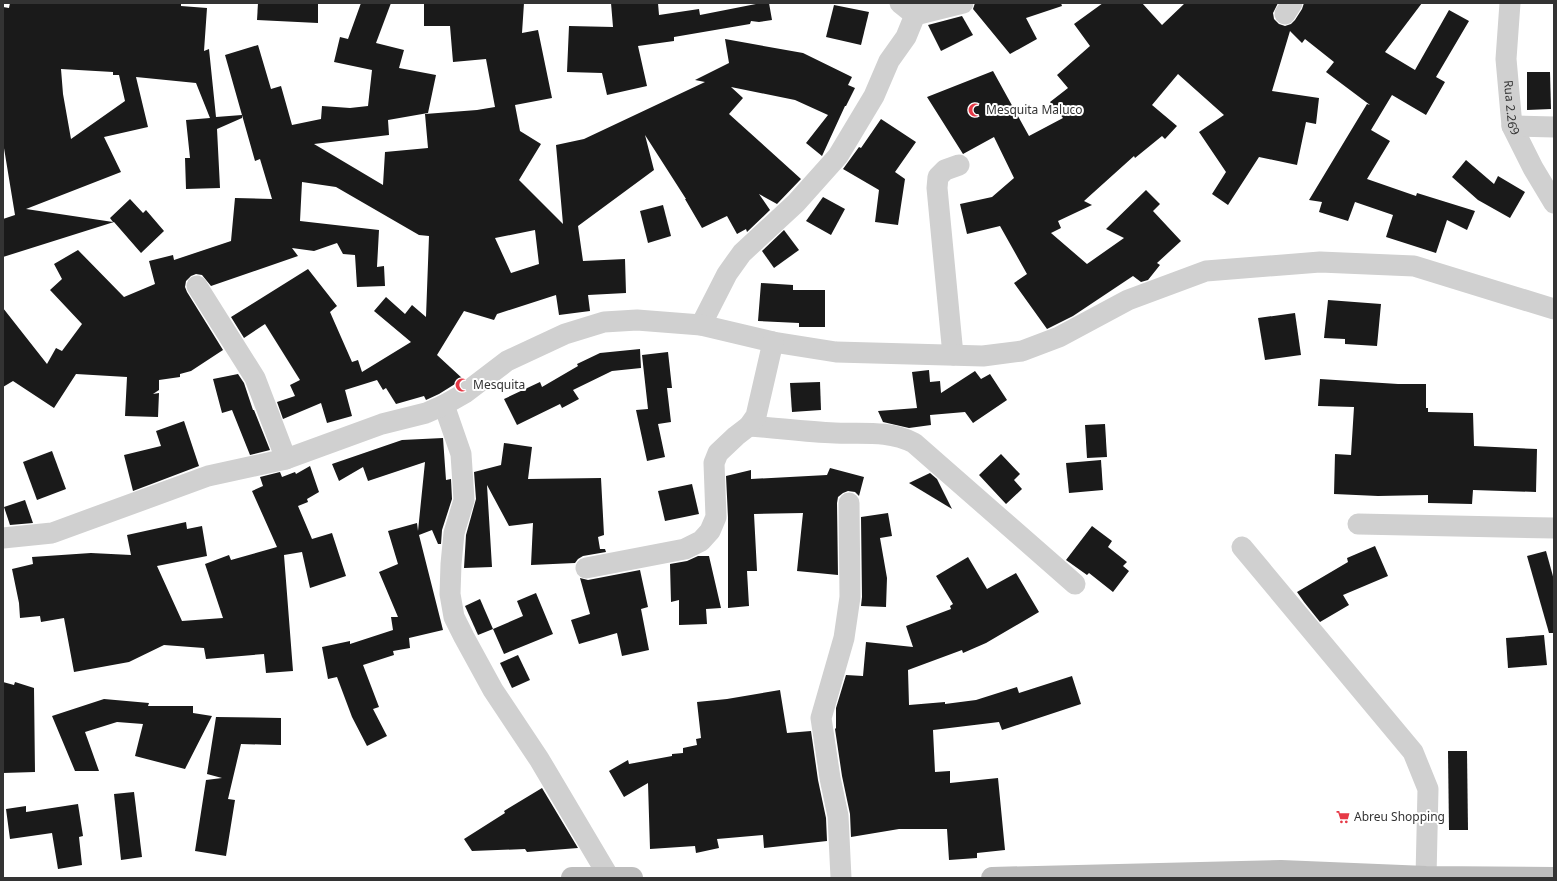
<svg xmlns="http://www.w3.org/2000/svg" width="1557" height="881" viewBox="0 0 1557 881" font-family="'Noto Sans',sans-serif">
  <style>
    .building { fill: #1a1a1a; fill-rule: evenodd }
    .lines { fill: none; stroke-linecap: round; stroke-linejoin: round }
    .minor { stroke: #d0d0d0; stroke-width: 21 }
    .secondary { stroke: #bdbdbd; stroke-width: 22 }
    .labels { text-anchor: middle; stroke-width: 4; stroke-linejoin: round; paint-order: stroke }
    .street-label { font-size: 12px; fill: #333; stroke: #fff }
    .poi-label { font-size: 12px; fill: #333; stroke: #fff; text-anchor: start }
  </style>
  <rect width="100%" height="100%" fill="#fff"/>
  <g class="building">
    <path d="M 10,3 L 181,3 L 181,6 L 207,8 L 204,51 L 209,49 L 216,117 L 242,115 L 242,118 L 217,129 L 220,188 L 186,189 L 185,158 L 190,158 L 186,120 L 210,118 L 196,83 L 136,77 L 148,127 L 104,137 L 121,172 L 26,209 L 113,222 L 110,218 L 130,199 L 143,213 L 146,210 L 164,231 L 141,253 L 114,222 L 3,257 L 3,219 L 15,215 L 3,142 L 3,7 L 9,8 ZM 61,69 L 113,72 L 113,75 L 119,75 L 125,101 L 71,139 L 63,94 Z"/>
    <polygon points="258,3 318,3 318,23 257,20"/>
    <path d="M 361,3 L 391,3 L 376,43 L 404,50 L 399,68 L 436,75 L 428,113 L 388,120 L 389,135 L 314,144 L 383,185 L 385,152 L 428,148 L 425,114 L 477,110 L 495,107 L 486,59 L 453,62 L 450,26 L 424,26 L 424,3 L 524,3 L 522,33 L 538,30 L 552,98 L 515,105 L 520,131 L 541,144 L 519,180 L 563,224 L 556,145 L 584,139 L 705,82 L 695,80 L 729,63 L 725,39 L 803,53 L 852,77 L 848,85 L 855,88 L 846,106 L 845,106 L 822,156 L 806,143 L 828,115 L 795,100 L 731,87 L 743,98 L 729,114 L 801,179 L 777,204 L 759,194 L 770,210 L 747,232 L 746,229 L 737,234 L 727,216 L 702,228 L 685,199 L 686,199 L 645,135 L 654,170 L 578,226 L 583,261 L 625,259 L 626,293 L 588,295 L 590,311 L 559,315 L 556,295 L 497,314 L 494,320 L 464,311 L 437,355 L 463,379 L 439,394 L 426,400 L 424,396 L 396,404 L 386,388 L 383,390 L 377,380 L 345,390 L 352,416 L 327,423 L 321,403 L 283,419 L 277,402 L 295,396 L 290,385 L 300,380 L 265,324 L 244,338 L 231,317 L 308,269 L 337,306 L 330,312 L 352,362 L 358,360 L 362,372 L 411,342 L 374,311 L 386,297 L 405,314 L 412,305 L 426,317 L 429,236 L 419,235 L 336,187 L 302,182 L 300,221 L 379,230 L 377,267 L 384,266 L 385,286 L 357,287 L 355,255 L 343,254 L 337,243 L 314,251 L 292,248 L 298,256 L 211,286 L 202,275 L 196,274 L 191,276 L 186,281 L 185,287 L 187,292 L 223,350 L 191,371 L 180,374 L 180,377 L 159,380 L 159,390 L 153,394 L 159,393 L 158,417 L 125,416 L 127,377 L 76,374 L 54,408 L 13,381 L 3,387 L 3,308 L 47,364 L 56,348 L 62,351 L 82,324 L 50,290 L 62,279 L 54,264 L 78,250 L 124,297 L 155,284 L 149,261 L 173,255 L 174,260 L 231,241 L 235,198 L 272,199 L 260,159 L 255,161 L 225,55 L 258,45 L 271,89 L 281,86 L 292,125 L 321,119 L 322,106 L 350,108 L 368,106 L 372,70 L 334,62 L 340,37 L 348,39 ZM 535,230 L 539,264 L 511,273 L 495,238 Z"/>
    <polygon points="611,3 658,3 659,15 699,9 700,15 761,3 769,3 772,20 759,22 751,21 750,24 674,37 674,41 638,46 647,86 607,95 602,73 567,72 569,26 613,27"/>
    <polygon points="975,3 1061,3 1062,6 1026,18 1037,39 1010,54 973,9"/>
    <polygon points="1103,3 1142,3 1162,25 1185,3 1278,3 1273,13 1274,19 1279,24 1285,26 1291,24 1295,20 1302,9 1304,3 1422,3 1385,52 1415,70 1449,10 1469,21 1436,77 1445,82 1426,115 1392,95 1371,130 1390,141 1367,179 1416,196 1417,193 1475,211 1467,230 1447,220 1436,253 1386,237 1393,215 1355,202 1348,221 1319,212 1322,202 1309,200 1367,104 1370,105 1326,72 1334,62 1305,39 1302,43 1290,31 1272,91 1319,98 1316,124 1306,122 1297,165 1259,157 1228,205 1212,194 1226,172 1199,132 1224,115 1178,74 1152,105 1177,126 1165,139 1162,136 1135,158 1134,156 1084,201 1092,205 1058,221 1061,228 1051,233 1087,264 1124,238 1106,229 1146,190 1160,204 1153,211 1181,241 1157,263 1160,265 1148,280 1141,282 1133,276 1073,316 1047,329 1014,283 1027,274 1000,226 967,234 960,204 992,197 1014,178 994,137 963,154 927,97 993,71 1029,136 1063,118 1050,102 1068,88 1057,75 1090,46 1074,24"/>
    <polygon points="834,5 869,12 861,45 826,37"/>
    <polygon points="962,16 973,35 941,51 928,25"/>
    <polygon points="1527,72 1550,72 1551,109 1527,110"/>
    <polygon points="881,119 916,142 895,172 905,179 898,225 875,222 879,190 843,169 859,147 861,148"/>
    <polygon points="1466,160 1494,184 1498,176 1525,192 1510,218 1478,200 1452,177"/>
    <polygon points="823,197 845,209 831,235 806,221"/>
    <polygon points="663,205 671,236 648,243 640,211"/>
    <polygon points="784,230 799,250 774,268 762,251"/>
    <polygon points="761,283 793,285 793,290 825,290 825,327 799,327 799,323 758,321"/>
    <polygon points="1328,300 1381,304 1377,346 1345,344 1345,339 1324,338"/>
    <polygon points="1295,313 1301,355 1265,360 1258,318"/>
    <polygon points="640,349 641,368 612,371 573,390 579,399 562,408 560,404 517,425 504,399 540,382 542,387 578,366 577,364 600,353"/>
    <polygon points="668,352 672,388 667,388 671,422 658,424 665,457 647,461 636,410 648,409 642,355"/>
    <polygon points="929,370 930,382 940,381 941,393 975,371 981,379 990,374 1007,400 973,423 965,412 930,415 931,425 909,428 883,422 878,411 917,408 912,372"/>
    <polygon points="238,374 244,383 253,410 254,410 270,450 250,455 232,410 222,413 213,379"/>
    <polygon points="1320,379 1398,384 1426,384 1426,408 1428,408 1428,412 1473,413 1474,446 1537,449 1536,492 1473,490 1472,504 1428,503 1428,495 1378,496 1334,494 1335,454 1351,455 1354,407 1318,406"/>
    <polygon points="820,382 821,410 792,412 790,383"/>
    <polygon points="184,421 199,466 133,491 124,455 161,446 156,431"/>
    <polygon points="1105,424 1107,457 1087,458 1085,425"/>
    <polygon points="443,438 446,480 451,479 452,499 442,530 441,544 438,544 432,530 419,535 443,630 409,638 410,648 393,651 394,655 363,665 379,707 373,709 387,736 367,746 352,717 337,677 328,679 322,647 350,641 350,644 393,630 391,617 398,617 379,572 398,564 388,531 417,523 418,531 425,462 368,481 363,467 339,481 332,464 402,440"/>
    <polygon points="504,443 532,447 528,479 601,478 604,535 598,537 600,549 605,549 606,552 583,556 578,559 575,563 531,565 533,523 509,526 487,485 492,567 464,568 466,535 476,499 474,472 501,465"/>
    <polygon points="52,451 66,489 37,500 23,462"/>
    <polygon points="1001,454 1020,474 1014,480 1022,489 1006,504 979,475"/>
    <polygon points="1101,460 1103,490 1069,493 1066,463"/>
    <polygon points="310,466 319,492 307,499 308,502 298,506 312,539 332,533 346,576 310,588 302,552 284,555 293,671 266,673 264,654 206,659 204,648 164,645 129,662 74,672 64,618 41,622 40,616 20,618 19,603 12,569 33,564 32,557 91,553 131,555 127,535 186,522 187,529 202,526 207,556 157,566 182,621 223,618 205,564 229,555 231,560 277,547 252,491 263,486 260,477 280,472 282,477 295,472 296,474"/>
    <polygon points="830,468 864,477 859,496 855,492 848,491 843,493 838,497 837,503 838,575 797,571 803,513 754,514 757,571 747,571 749,606 728,608 728,517 726,476 751,470 751,479 827,475"/>
    <polygon points="930,473 937,479 952,509 909,483"/>
    <polygon points="692,484 699,514 665,521 658,491"/>
    <polygon points="25,500 33,523 10,525 4,507"/>
    <polygon points="888,513 892,536 880,538 887,578 886,607 861,606 862,597 861,517"/>
    <polygon points="1092,526 1112,541 1108,547 1127,562 1123,566 1129,571 1113,592 1089,573 1087,575 1066,560"/>
    <polygon points="1375,546 1388,576 1343,595 1349,605 1320,622 1304,602 1297,592 1348,562 1347,558"/>
    <polygon points="1546,551 1554,580 1554,633 1549,633 1527,556"/>
    <polygon points="698,556 709,556 721,608 706,609 707,624 679,625 679,600 671,602 670,564 687,561"/>
    <polygon points="968,557 987,589 1016,573 1039,612 986,643 963,653 962,650 908,670 909,705 945,702 945,704 976,700 1017,687 1019,693 1072,676 1081,704 1002,730 999,722 933,730 935,772 950,771 950,783 998,778 1005,850 977,853 977,858 949,860 947,829 899,829 851,837 850,814 842,776 835,729 836,728 836,708 846,675 863,676 866,642 913,647 906,626 951,609 950,606 953,604 936,576"/>
    <polygon points="640,570 648,607 641,609 649,650 622,656 617,633 579,644 571,620 590,614 580,578 588,580"/>
    <polygon points="536,593 553,634 504,654 493,629 523,616 517,601"/>
    <polygon points="480,599 493,629 478,635 465,606"/>
    <polygon points="1544,635 1547,665 1508,668 1506,638"/>
    <polygon points="518,655 530,680 512,688 500,663"/>
    <polygon points="3,682 14,685 15,682 34,688 35,772 3,773"/>
    <polygon points="780,690 787,733 811,731 818,780 826,818 827,841 764,848 763,835 717,839 719,848 696,853 695,846 650,849 648,783 624,797 609,771 628,760 629,764 672,756 672,754 683,753 683,748 697,745 696,739 701,738 697,702 727,699"/>
    <polygon points="104,699 149,703 148,706 193,706 193,713 212,716 185,769 135,756 143,724 117,722 85,732 99,771 75,771 52,716"/>
    <polygon points="216,717 281,718 281,745 241,744 228,799 235,800 226,856 195,851 206,780 222,778 207,774"/>
    <polygon points="1448,751 1467,751 1468,830 1449,830"/>
    <polygon points="542,788 578,848 527,852 525,849 472,851 464,839 505,813 504,811"/>
    <polygon points="134,792 142,857 121,860 114,794"/>
    <polygon points="78,804 83,836 79,837 82,865 58,869 52,833 10,839 6,809 26,806 26,812"/>
  </g>
  <g class="lines">
    <g class="minor">
      <polyline points="900,3 915,15"/>
      <path id="s1" d="M 1510,3 L 1506,59 L 1512,126 L 1533,168 L 1554,203"/>
      <polyline points="1285,14 1292,3"/>
      <polyline points="1512,126 1554,127"/>
      <polyline points="197,286 255,378 286,459"/>
      <polyline points="701,325 727,274 742,253 796,203 838,156 874,96 889,61 906,37 915,15 963,3"/>
      <polyline points="953,355 937,188 938,177 945,170 959,165"/>
      <polyline points="444,405 461,454 464,500 454,533 451,564 450,594 454,617 464,637 493,690 539,759 609,877"/>
      <path d="M 749,426 C 778,428 806,432 835,433 C 862,434 889,430 914,443 L 1075,584"/>
      <polyline points="1358,524 1554,528"/>
      <polyline points="3,538 52,533 208,476 286,459 382,424 426,413 444,405 465,393 507,361 565,334 604,322 637,320 701,325 773,342 836,352 983,356 1022,351 1059,337 1128,300 1206,271 1320,262 1414,266 1554,309"/>
      <polyline points="1242,547 1413,752 1428,789 1426,877"/>
      <polyline points="586,568 685,549 701,541 710,531 716,517 714,463 718,453 736,436 749,426 756,416 773,342"/>
      <polyline points="841,878 838,816 830,778 821,718 844,638 850,597 849,503"/>
    </g>
    <g class="secondary">
      <polyline points="572,878 632,878"/>
      <polyline points="992,878 1281,871 1426,877 1554,878"/>
    </g>
  </g>
  <defs>
    <g id="mosque-bare" transform="scale(1.08)"><path d="M3.5-4.9A6 6 0 1 0 3.5 4.9A5 5 0 1 1 3.5-4.9Z" fill="#e63946" stroke="#fff" stroke-width="2.5" paint-order="stroke"/></g>
    <g id="supermarket-bare" transform="scale(1.08)"><path d="M-6-5.5h2.5l.6 2H6L4.5 2H-2.5L-4.4-4H-6ZM-1.5 3.2a1.3 1.3 0 1 0 .1 0ZM3 3.2a1.3 1.3 0 1 0 .1 0Z" fill="#e63946" stroke="#fff" stroke-width="2.5" paint-order="stroke"/></g>
  </defs>
  <g fill-rule="evenodd">
    <use href="#mosque-bare" x="975" y="110"/>
    <use href="#mosque-bare" x="462" y="385"/>
    <use href="#supermarket-bare" x="1343" y="817"/>
  </g>
  <g class="labels">
    <g class="street-label">
      <text dy="4" stroke="none"><textPath href="#s1" startOffset="105">Rua 2.269</textPath></text>
    </g>
    <g class="poi-label">
      <text x="986" y="114">Mesquita Maluco</text>
      <text x="473" y="389">Mesquita</text>
      <text x="1354" y="821">Abreu Shopping</text>
    </g>
  </g>
  <rect width="1557" height="881" fill="none" stroke="#333333" stroke-width="8"/>
</svg>
